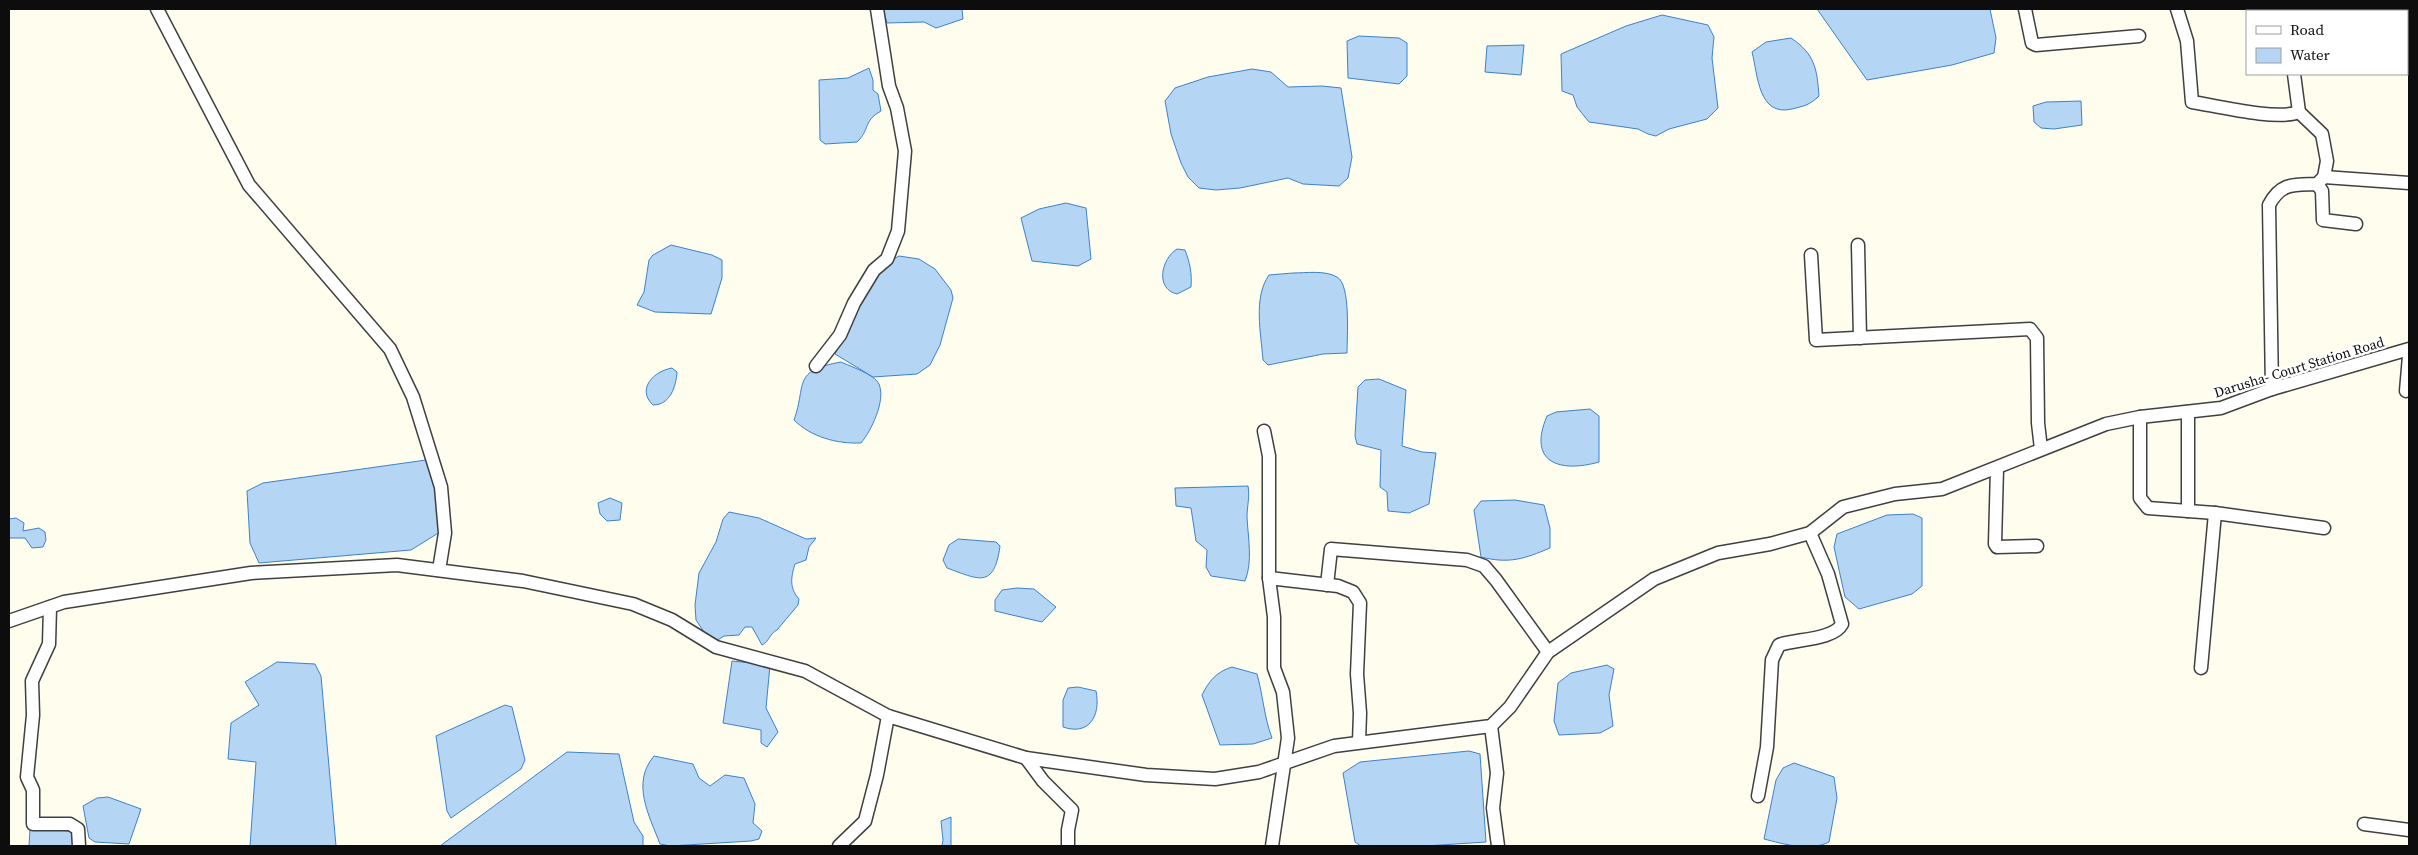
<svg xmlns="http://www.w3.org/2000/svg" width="2418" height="855" viewBox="0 0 2418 855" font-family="'Source Serif 4',serif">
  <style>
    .water { fill: #b4d5f4; stroke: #3e82c8 }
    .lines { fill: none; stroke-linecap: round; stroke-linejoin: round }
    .minor-casing { stroke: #404040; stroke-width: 15 }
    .minor { stroke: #fff; stroke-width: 12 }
    .labels { text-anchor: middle; stroke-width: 5; stroke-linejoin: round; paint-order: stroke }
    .street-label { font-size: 14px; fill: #0d0d0d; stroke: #fff }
  </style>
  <rect width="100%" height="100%" fill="#fefdee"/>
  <g class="water">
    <polygon points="883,9 962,9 963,19 936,28 924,22 887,23"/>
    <polygon points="1817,9 1990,9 1996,38 1994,53 1952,65 1867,80"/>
    <polygon points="1662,15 1708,25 1714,37 1712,58 1718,108 1707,119 1669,129 1656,136 1648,134 1638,129 1589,122 1577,107 1573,95 1562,91 1561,54 1626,26"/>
    <polygon points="1359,36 1399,38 1407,43 1407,76 1399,84 1348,78 1347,41"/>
    <path d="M 1791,38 C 1815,54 1817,69 1819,96 C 1810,105 1804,106 1792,109 C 1758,117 1758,75 1752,52 L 1766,42 Z"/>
    <polygon points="1524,45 1521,75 1485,72 1487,46"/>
    <path d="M 869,68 L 873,80 L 873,90 L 878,94 L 881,111 C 863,121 870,130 857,142 L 825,144 L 820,140 L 819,80 L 848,78 Z"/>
    <polygon points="1252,69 1271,72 1288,87 1322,86 1341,88 1352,157 1348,178 1339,186 1303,184 1288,178 1240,188 1216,190 1199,188 1188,177 1181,163 1171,134 1165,101 1175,88 1208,77"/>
    <polygon points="2081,101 2082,125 2054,129 2041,128 2034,122 2033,106 2046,102"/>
    <polygon points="1066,203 1086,208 1091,259 1078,266 1032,261 1021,218 1039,209"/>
    <polygon points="671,245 712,255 722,260 722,278 711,314 655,312 637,305 644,292 649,260 653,255"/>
    <path d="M 1177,249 L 1185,250 C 1190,263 1192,273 1191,287 L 1177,294 C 1155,289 1161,259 1177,249 Z"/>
    <path d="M 899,256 L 919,259 L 935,269 L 951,290 L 953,298 L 940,345 L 930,365 L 917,374 L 873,377 L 835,354 C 847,330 875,266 899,256 Z"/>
    <path d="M 1293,273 C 1306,273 1325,270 1337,277 C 1351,284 1347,338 1347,353 L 1323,354 L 1268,365 L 1263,360 C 1261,333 1253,298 1269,275 Z"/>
    <path d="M 841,362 C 850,366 875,375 879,384 C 886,401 871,431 861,443 C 837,444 811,437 794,420 C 807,384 791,371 841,362 Z"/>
    <path d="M 672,368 L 677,372 C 676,387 670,405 653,405 C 636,389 654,371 672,368 Z"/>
    <polygon points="1379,379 1406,390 1402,446 1422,452 1436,453 1429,504 1409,513 1388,511 1387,492 1380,487 1381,450 1357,444 1355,436 1358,387 1365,380"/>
    <path d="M 1590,409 L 1599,416 L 1599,462 C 1560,473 1527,463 1547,416 L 1556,412 Z"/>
    <polygon points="426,460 433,467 440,532 411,550 259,563 250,543 247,491 263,483"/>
    <path d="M 1248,486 C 1250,497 1247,506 1247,517 C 1248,538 1253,561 1245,581 L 1211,576 L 1206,567 L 1207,550 L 1196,541 L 1191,508 L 1176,506 L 1175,488 Z"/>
    <polygon points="610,498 622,503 620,520 607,521 600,514 598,503"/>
    <path d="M 1515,500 L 1544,505 L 1550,528 L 1550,548 C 1524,559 1509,564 1481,557 L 1474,510 L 1481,501 Z"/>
    <path d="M 729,512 L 759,518 L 806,539 L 816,538 L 809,547 L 806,560 L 795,564 C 791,577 789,588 799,599 L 798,605 L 777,630 C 770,633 769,642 762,645 L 752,627 L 745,627 L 739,635 L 724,636 L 716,641 L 704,632 L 696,620 L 695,605 L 699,573 L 716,542 L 723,519 Z"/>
    <polygon points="1913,514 1922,518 1922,586 1912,594 1859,609 1845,597 1834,547 1837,534 1887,515"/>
    <polygon points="16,518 24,523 23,531 39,528 45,532 46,540 43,547 32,548 25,538 9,538 9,519"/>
    <path d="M 958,539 L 996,542 L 1000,546 C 994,590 978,579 947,568 L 943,560 L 949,545 Z"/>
    <polygon points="1017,588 1034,589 1056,607 1042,622 995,611 995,600 1002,590"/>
    <polygon points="732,661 770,665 766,708 778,732 767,747 761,743 761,730 723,723"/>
    <polygon points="277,662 315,664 321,676 336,846 250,846 256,762 228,759 231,723 259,705 245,682"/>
    <polygon points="1607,665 1614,669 1609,695 1613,726 1600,733 1559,735 1554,721 1558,683 1571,673"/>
    <path d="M 1232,667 L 1257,674 C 1263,695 1264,717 1272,738 L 1253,744 L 1220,745 L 1202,695 C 1209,681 1216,672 1232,667 Z"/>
    <path d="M 1078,687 L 1096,691 C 1101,716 1089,736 1063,727 L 1063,700 L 1068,688 Z"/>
    <polygon points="505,705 512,707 525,760 521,769 451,818 447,811 436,736"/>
    <polygon points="1469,751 1480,754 1486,842 1425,846 1361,846 1355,842 1343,773 1360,762"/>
    <polygon points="567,752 619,754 634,822 643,836 643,846 440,846"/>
    <path d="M 654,756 L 693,764 L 699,778 L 710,786 L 725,775 L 744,778 L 755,804 L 753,823 L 762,831 L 759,839 L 751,841 L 670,846 L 660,844 C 649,815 631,783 654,756 Z"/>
    <path d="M 1794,763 L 1834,777 L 1837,798 L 1829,842 C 1809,852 1784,844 1764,839 L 1776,780 L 1783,768 Z"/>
    <polygon points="108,797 141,809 129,844 95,842 89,838 83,806 97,798"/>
    <polygon points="951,817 951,846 942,846 943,840 941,821"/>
    <polygon points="30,829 71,831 74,837 74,846 29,846"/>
  </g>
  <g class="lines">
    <g class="minor-casing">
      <g id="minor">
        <polyline points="157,9 249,185 390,349 413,397 441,487 445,533 439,570"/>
        <polyline points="2025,9 2032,43 2036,45 2139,36"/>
        <path d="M 2177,9 L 2187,41 L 2192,102 C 2217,106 2277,121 2299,112"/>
        <polyline points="2287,9 2287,11"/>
        <polyline points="2324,177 2409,183"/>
        <polyline points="2317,184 2322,191 2323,220 2356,224"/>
        <polyline points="1858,245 1860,338"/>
        <polyline points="1811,255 1816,340 2030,329 2037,338 2038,423 2041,449"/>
        <polyline points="816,366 840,335 854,303 874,270 887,259 898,231 905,151 897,108 889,86 877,9"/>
        <path d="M 2272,389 L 2269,205 C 2281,182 2294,185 2317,184 L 2324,177 L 2327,161 L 2322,134 L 2299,112 L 2294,74"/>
        <polyline points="2406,391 2409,356"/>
        <polyline points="2140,417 2140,498 2148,508 2215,513 2324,528"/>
        <polyline points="1264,431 1269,456 1269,578 1274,617 1274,668 1283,692 1288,738 1272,846"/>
        <polyline points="1997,468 1995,544 1997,547 2037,546"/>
        <polyline points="2188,511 2188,412"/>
        <polyline points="1269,578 1338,586 1353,592 1360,603 1357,674 1360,713 1359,742"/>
        <polyline points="1327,585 1331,549 1467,560 1484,566 1496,580 1548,652"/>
        <polyline points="50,607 49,644 32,681 33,715 27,777 33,790 33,824 70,824 78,829 79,846"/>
        <polyline points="9,621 64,602 251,573 397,565 523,581 633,604 672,620 716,647 805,671 888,716 1026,758 1146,775 1215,779 1259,772 1334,746 1491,726 1510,707 1548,652 1654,579 1718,553 1770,544 1810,533 1843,507 1895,494 1942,489 2106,424 2140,417 2221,408 2272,389 2409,349"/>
        <polyline points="2201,668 2215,513"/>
        <polyline points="1491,726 1497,773 1493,808 1498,846"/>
        <polyline points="1026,758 1043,781 1072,810 1068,830 1068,846"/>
        <path d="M 1758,796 L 1767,747 L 1772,660 L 1779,645 C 1795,639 1834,640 1842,624 L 1828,574 L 1810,533"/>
        <polyline points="2364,824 2409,830"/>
        <polyline points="839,846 865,821 877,775 888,716"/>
      </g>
    </g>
    <use href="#minor" class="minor"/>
  </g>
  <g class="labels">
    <g class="street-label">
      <text transform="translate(2299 367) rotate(-17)" y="5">Darusha- Court Station Road</text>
    </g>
  </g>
  <rect width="2418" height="855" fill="none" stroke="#0d0d0d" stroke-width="20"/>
  <rect x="2246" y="10" width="162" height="65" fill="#ffffff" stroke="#9e9e9e"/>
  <rect x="2256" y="26" width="25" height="8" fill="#ffffff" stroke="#9e9e9e"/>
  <text x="2290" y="35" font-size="15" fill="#0d0d0d">Road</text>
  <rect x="2256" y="48" width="25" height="15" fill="#b4d5f4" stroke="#9e9e9e"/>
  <text x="2290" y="60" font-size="15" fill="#0d0d0d">Water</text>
</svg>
